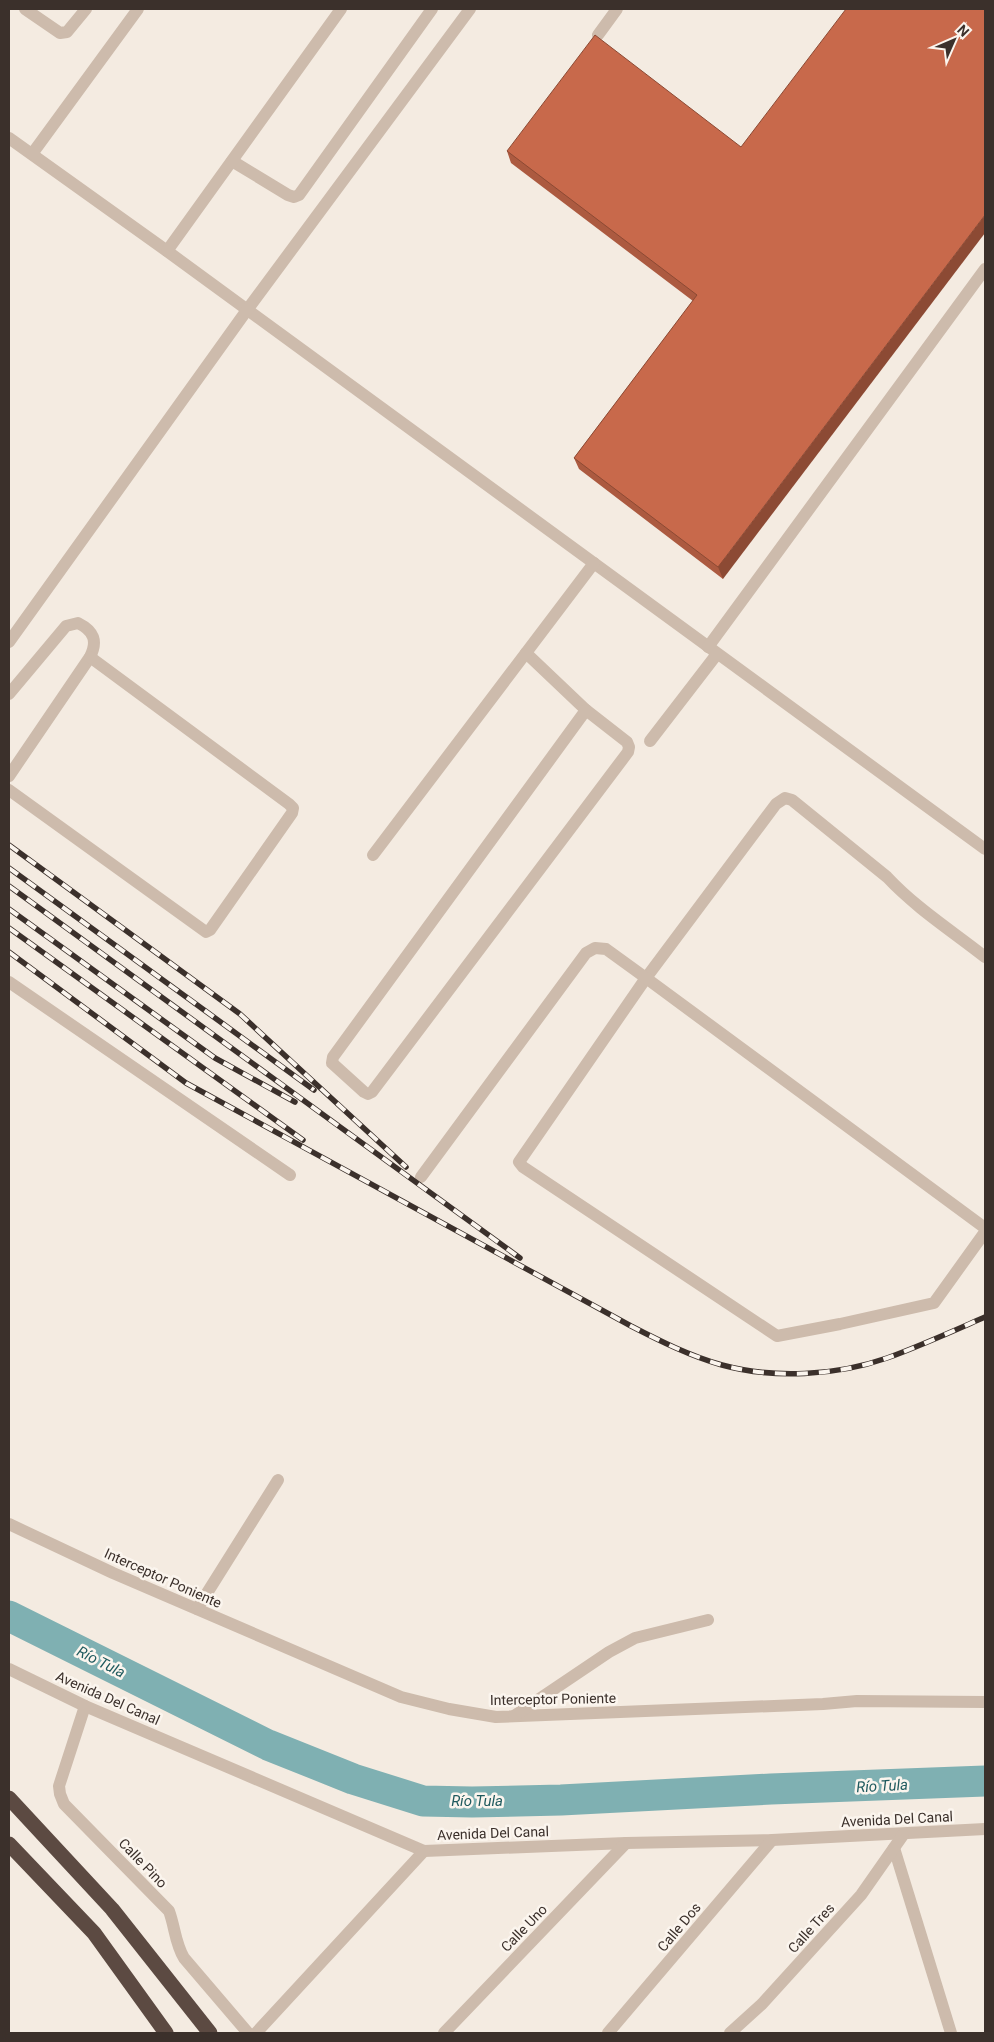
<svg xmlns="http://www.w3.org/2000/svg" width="994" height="2042" viewBox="0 0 994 2042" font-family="Roboto,sans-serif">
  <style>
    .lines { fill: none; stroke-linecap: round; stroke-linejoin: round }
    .river { stroke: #7fb0b2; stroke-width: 31 }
    .minor { stroke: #cdbbac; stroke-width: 12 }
    .highway { stroke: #5c4a42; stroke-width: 15 }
    .rail-casing { stroke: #3b302b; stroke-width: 5.5 }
    .rail { stroke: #fbf5ee; stroke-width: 4; stroke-dasharray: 11; stroke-linecap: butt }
    .wall { fill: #ac5a40 }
    .shaded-wall { fill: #8c4a34 }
    .building { fill: #c8694b; stroke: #8c4a34 }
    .labels { text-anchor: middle; stroke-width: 5; stroke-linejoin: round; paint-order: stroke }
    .street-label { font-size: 14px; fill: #3b302b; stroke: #fbf5ee }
    .water-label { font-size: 15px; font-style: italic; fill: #1f5a5e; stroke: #fbf5ee }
  </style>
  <rect width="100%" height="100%" fill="#f4ebe1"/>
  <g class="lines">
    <polyline class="river" points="9,1616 268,1745 353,1779 423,1801 472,1802 561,1800 771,1789 985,1781"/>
    <g class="minor">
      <polyline points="25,9 60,33 67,32 86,9"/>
      <polyline points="598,35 617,9"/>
      <polyline points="9,138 167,251 985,849"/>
      <polyline points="32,154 138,9"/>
      <polyline points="232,161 288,195 294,197 299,195 432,9"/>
      <polyline points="167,251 341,9"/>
      <polyline points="9,642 247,310 470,9"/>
      <polyline points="708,647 985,269"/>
      <polyline points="526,653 586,710"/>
      <path d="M 9,694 L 66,626 L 78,623 C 94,631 98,641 90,657 L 9,776"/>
      <polygon points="586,710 627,742 629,747 628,752 372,1092 368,1094 364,1092 332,1063 333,1057"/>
      <polyline points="650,741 717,654"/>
      <polyline points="9,790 206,932 210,930 292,813 293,808 289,804 90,657"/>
      <polyline points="373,855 594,563"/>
      <path d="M 985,957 C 952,931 916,908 887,877 L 792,800 L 785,798 L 776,804 L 646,978 L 519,1162 L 523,1167 L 777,1336 L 840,1324 L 934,1303 L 985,1232"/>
      <polyline points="9,982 290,1175"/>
      <polyline points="421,1177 586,953 595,948 606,949 646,978 985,1228"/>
      <polyline points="9,1524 113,1573 401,1697 449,1709 496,1717 823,1704 857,1701 985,1702"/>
      <polyline points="197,1609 278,1480"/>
      <polyline points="9,1669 85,1706 424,1851 626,1843 772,1840 985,1829"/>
      <path d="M 85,1706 L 59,1786 L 60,1794 L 64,1804 L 169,1911 C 175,1927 175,1943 184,1958 L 248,2033"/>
      <polyline points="514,1716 609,1652 635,1638 708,1620"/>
      <polyline points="894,1848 951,2033"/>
      <polyline points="256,2033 424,1851"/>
      <polyline points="444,2033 626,1843"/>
      <polyline points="608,2033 772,1840"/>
      <polyline points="730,2033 762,2004 861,1895 903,1835"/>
    </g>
    <g class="highway">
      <polyline points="9,1798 112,1909 210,2033"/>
      <polyline points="9,1844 94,1933 166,2033"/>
    </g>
    <g class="rail-casing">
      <g id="rail">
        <polyline points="9,845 240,1014 406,1167"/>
        <polyline points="9,868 314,1090"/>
        <polyline points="9,886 520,1258"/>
        <polyline points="9,909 215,1058 295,1102"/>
        <polyline points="9,928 303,1140"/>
        <path d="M 9,952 L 186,1083 L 631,1326 C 660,1341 690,1356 722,1365 C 773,1379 836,1376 887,1358 C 920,1346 953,1331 985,1317"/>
      </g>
    </g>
    <use href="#rail" class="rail"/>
  </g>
  <polygon class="wall" points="741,147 723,579 579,469 574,458 693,301 511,163 507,151"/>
  <polygon class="shaded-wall" points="985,215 985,233 723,579 718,567"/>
  <polygon class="building" points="846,9 985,9 985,215 718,567 574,458 697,295 507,151 595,35 741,147"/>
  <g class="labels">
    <g class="street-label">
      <text transform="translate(163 1578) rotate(24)" y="5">Interceptor Poniente</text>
      <text transform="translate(108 1698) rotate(24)" y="5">Avenida Del Canal</text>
      <text transform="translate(553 1699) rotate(-1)" y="5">Interceptor Poniente</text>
      <text transform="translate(897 1819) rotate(-3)" y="5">Avenida Del Canal</text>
      <text transform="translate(493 1833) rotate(-2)" y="5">Avenida Del Canal</text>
      <text transform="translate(143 1863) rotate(46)" y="5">Calle Pino</text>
      <text transform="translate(679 1927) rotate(-50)" y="5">Calle Dos</text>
      <text transform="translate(524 1928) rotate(-46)" y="5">Calle Uno</text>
      <text transform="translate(811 1928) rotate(-48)" y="5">Calle Tres</text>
    </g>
    <g class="water-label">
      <text transform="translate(101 1662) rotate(27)" y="5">Río Tula</text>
      <text transform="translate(882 1786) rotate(-3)" y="5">Río Tula</text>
      <text x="477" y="1806">Río Tula</text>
    </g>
  </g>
  <rect width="994" height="2042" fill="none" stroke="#3b302b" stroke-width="20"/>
  <g transform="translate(954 40) rotate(45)" stroke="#fbf5ee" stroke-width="4" paint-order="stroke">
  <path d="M0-4L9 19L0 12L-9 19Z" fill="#3b302b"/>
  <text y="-8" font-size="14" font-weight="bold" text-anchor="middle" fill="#3b302b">N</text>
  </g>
</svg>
